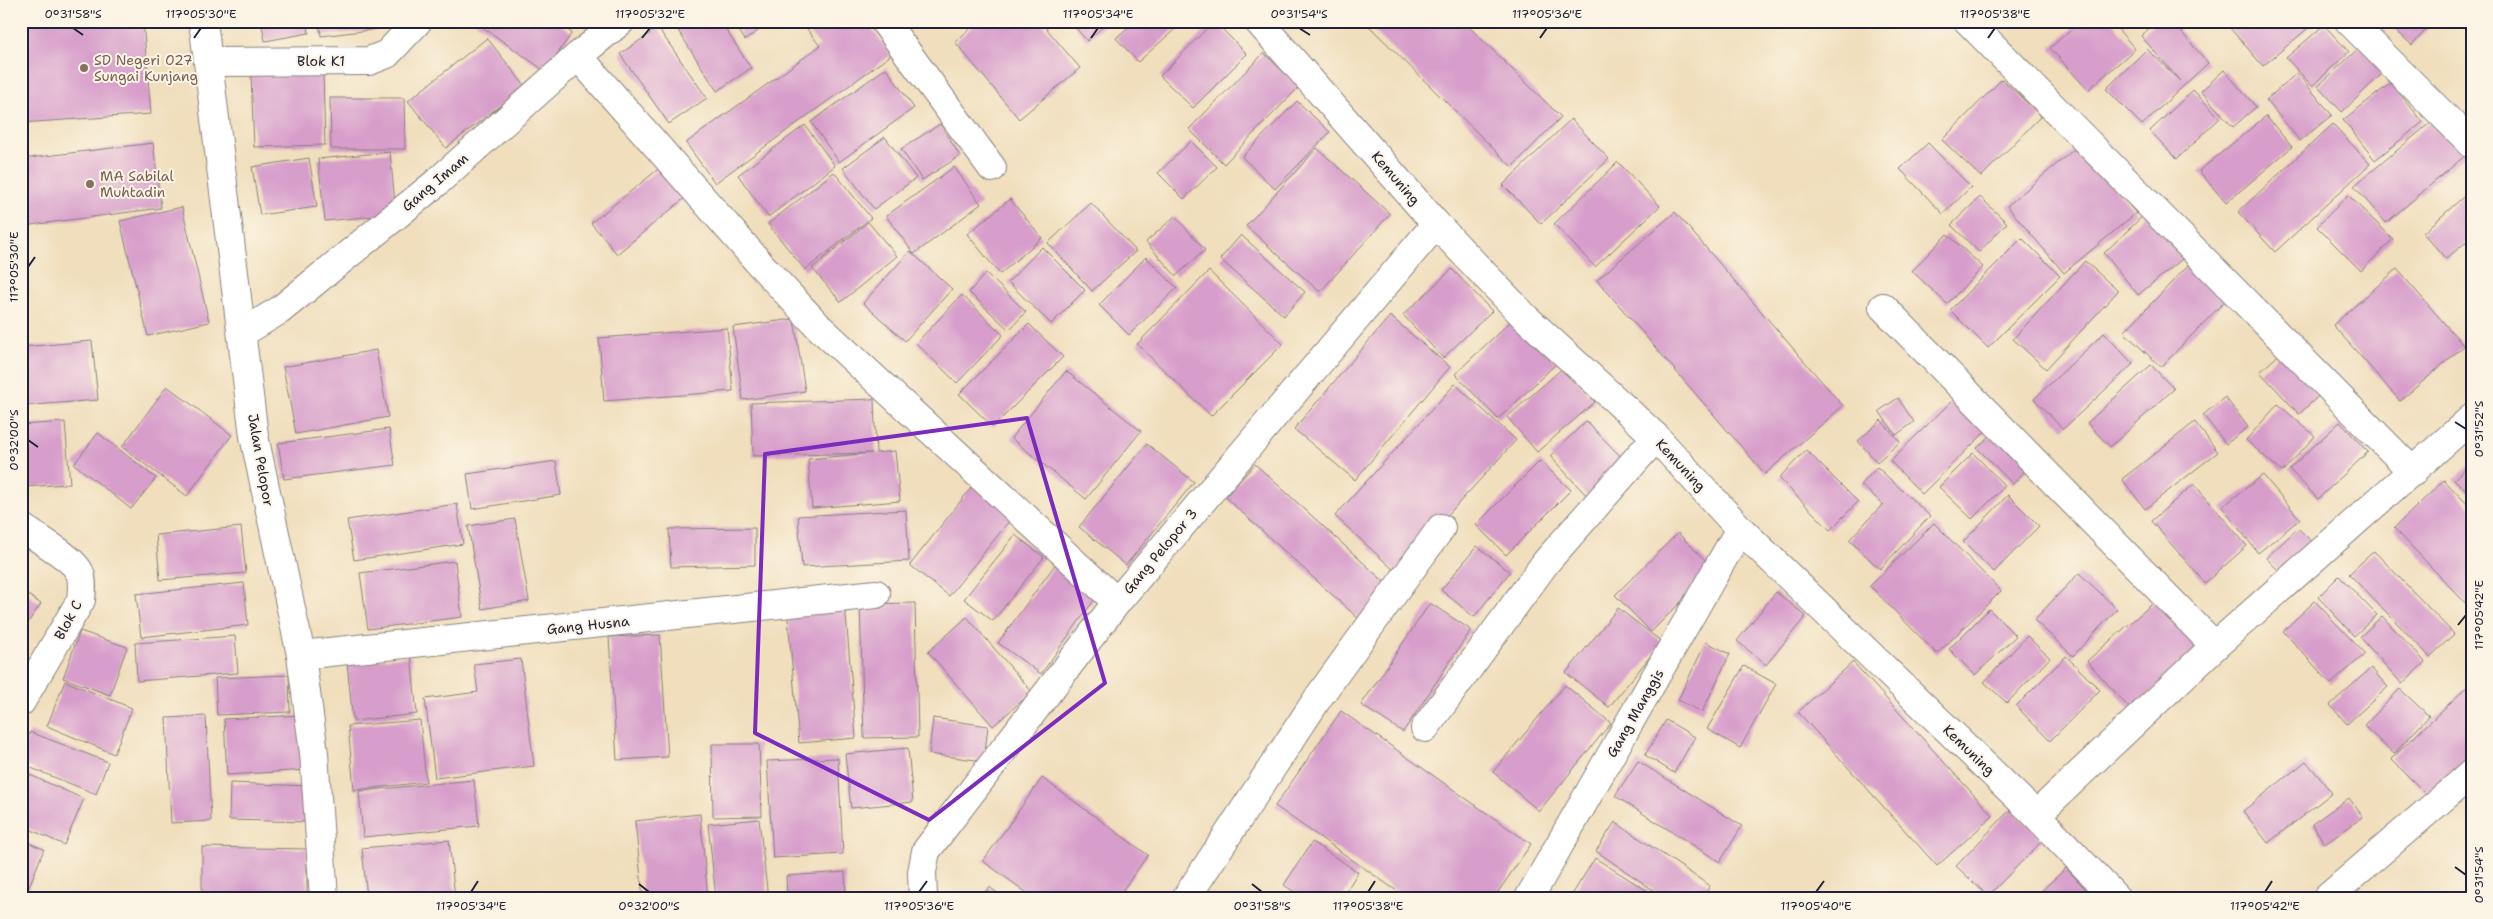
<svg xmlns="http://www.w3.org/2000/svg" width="2493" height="919" viewBox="0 0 2493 919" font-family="'Shantell Sans',sans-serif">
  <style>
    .building { fill: #d79dcb }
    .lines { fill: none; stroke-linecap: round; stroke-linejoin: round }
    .minor-casing { stroke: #89807c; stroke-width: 30 }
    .tertiary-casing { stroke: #89807c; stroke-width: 30 }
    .minor { stroke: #fff; stroke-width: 28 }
    .tertiary { stroke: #fff; stroke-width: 28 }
    .marked { fill: none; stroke: #7b2cbf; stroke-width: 4; stroke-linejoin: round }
    .ticks { fill: none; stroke: #22223b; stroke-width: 2 }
    .education-dot { fill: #8d6e63; stroke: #fcf5e5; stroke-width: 2 }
    .labels { text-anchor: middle; stroke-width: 4; stroke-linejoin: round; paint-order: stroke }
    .education-label { font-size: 14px; fill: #785e54; stroke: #fcf5e5; text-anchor: start }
    .street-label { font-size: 14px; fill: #22223b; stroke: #fcf5e5 }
    .neatline { fill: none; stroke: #22223b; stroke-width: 2 }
    .ticks-label { font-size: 12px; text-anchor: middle; fill: #22223b }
  </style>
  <rect width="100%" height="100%" fill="#fcf5e5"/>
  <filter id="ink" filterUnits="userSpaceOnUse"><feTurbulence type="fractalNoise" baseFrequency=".02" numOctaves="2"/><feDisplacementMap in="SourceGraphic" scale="10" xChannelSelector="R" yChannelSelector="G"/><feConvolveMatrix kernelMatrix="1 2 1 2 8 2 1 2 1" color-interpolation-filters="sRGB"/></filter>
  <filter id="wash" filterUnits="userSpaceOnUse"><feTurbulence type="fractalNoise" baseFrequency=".0096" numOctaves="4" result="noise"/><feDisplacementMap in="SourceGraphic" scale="20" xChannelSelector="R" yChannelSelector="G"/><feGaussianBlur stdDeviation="1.12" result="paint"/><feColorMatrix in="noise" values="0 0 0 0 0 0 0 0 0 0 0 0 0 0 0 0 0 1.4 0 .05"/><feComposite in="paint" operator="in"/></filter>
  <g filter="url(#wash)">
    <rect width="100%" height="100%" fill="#f0debc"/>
    <g id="blocks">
      <g class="building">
        <polygon points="21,21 143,21 151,114 21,123"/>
        <polygon points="261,21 307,21 309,33 265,41"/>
        <polygon points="319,21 377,21 378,29 321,36"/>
        <polygon points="474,21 556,21 572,33 545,71"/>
        <polygon points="672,21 720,21 751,68 717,91"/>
        <polygon points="733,21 772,21 745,40"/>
        <polygon points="801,21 866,21 891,55 715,183 686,143 820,46"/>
        <polygon points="979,21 1040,21 1080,68 1019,119 955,42"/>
        <polygon points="1070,21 1109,21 1087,41"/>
        <polygon points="1135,21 1184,21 1138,62 1116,38"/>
        <polygon points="1214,21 1247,54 1193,108 1160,76"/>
        <polygon points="1364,21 1463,21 1561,117 1512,167"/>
        <polygon points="2080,21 2111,21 2135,49 2088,90 2050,48"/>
        <polygon points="2157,21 2172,21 2208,63 2142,125 2106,89 2147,49 2180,81 2141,36"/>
        <polygon points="2236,21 2311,21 2313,24 2263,66 2229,27"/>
        <polygon points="2386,21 2434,21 2412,45"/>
        <polygon points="2324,25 2349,52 2312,86 2286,58"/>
        <polygon points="658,28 707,98 669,124 620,54"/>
        <polygon points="487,38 525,86 446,148 408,101"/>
        <polygon points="2361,46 2384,72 2342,112 2318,86"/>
        <polygon points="1264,53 1299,87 1224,164 1189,129"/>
        <polygon points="886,68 914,108 839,162 811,122"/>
        <polygon points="2224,70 2256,107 2233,127 2201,91"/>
        <polygon points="323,73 325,145 254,147 251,75"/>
        <polygon points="2297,73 2332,115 2300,141 2266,100"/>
        <polygon points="2002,79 2041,116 1981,177 1942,140"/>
        <polygon points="2391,83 2423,122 2375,160 2343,120"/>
        <polygon points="2193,90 2220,118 2177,159 2150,131"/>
        <polygon points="330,98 404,98 405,149 331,149"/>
        <polygon points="1297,101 1330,132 1275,189 1242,157"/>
        <polygon points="2266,116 2292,147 2226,203 2199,171"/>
        <polygon points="2436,118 2467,154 2386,223 2354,186"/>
        <polygon points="1571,119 1609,159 1541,224 1503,185"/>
        <polygon points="940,124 960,156 922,180 901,149"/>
        <polygon points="2333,124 2370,164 2275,252 2238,212"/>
        <polygon points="805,125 835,166 768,217 738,175"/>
        <polygon points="885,137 916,178 874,209 843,168"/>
        <polygon points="1191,141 1217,167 1184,199 1158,173"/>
        <polygon points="153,143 161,208 23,226 21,159"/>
        <polygon points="1928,143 1971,187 1943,214 1900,169"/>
        <polygon points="2078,146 2136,213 2064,273 2007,206"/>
        <polygon points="1317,148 1390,214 1320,292 1246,226"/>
        <polygon points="390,152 396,214 325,221 318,159"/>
        <polygon points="309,158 317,207 260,215 252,167"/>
        <polygon points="1618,162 1660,206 1595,267 1554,224"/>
        <polygon points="661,167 686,197 617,254 591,223"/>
        <polygon points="954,167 981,204 914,254 886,216"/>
        <polygon points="834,172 871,218 805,270 768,224"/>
        <polygon points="2472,189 2472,237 2446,259 2423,233"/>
        <polygon points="2348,195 2393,239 2361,271 2317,227"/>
        <polygon points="1980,197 2007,223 1979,252 1951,225"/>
        <polygon points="1010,199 1042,238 1000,274 967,234"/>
        <polygon points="1091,203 1136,251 1092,291 1048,243"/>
        <polygon points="182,207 209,322 148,336 120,221"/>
        <polygon points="2148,211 2191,252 2138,295 2104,253"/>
        <polygon points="1675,212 1843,406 1765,474 1597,280"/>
        <polygon points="1175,216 1205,250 1176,276 1146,242"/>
        <polygon points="868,222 897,256 841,302 812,268"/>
        <polygon points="1947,234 1983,267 1947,304 1912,271"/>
        <polygon points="1241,235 1305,292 1284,316 1220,259"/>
        <polygon points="2022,238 2060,276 1988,348 1950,310"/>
        <polygon points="1042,247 1085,290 1051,324 1008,282"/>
        <polygon points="910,251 952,289 905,341 863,303"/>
        <polygon points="1146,257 1177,288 1129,335 1099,305"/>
        <polygon points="2194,259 2231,295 2161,367 2124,332"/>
        <polygon points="2085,261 2118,291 2046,369 2013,339"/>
        <polygon points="1452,269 1492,311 1443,358 1403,315"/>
        <polygon points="2397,269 2464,346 2400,401 2333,325"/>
        <polygon points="1209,271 1283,344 1211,416 1137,344"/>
        <polygon points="986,273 1026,312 1009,330 969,292"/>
        <polygon points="962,295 1003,335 957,383 916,343"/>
        <polygon points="1390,316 1450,367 1355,480 1294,429"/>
        <polygon points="1514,318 1557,363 1498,419 1455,374"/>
        <polygon points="794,319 805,391 743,400 733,327"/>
        <polygon points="1029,324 1063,357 993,427 959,394"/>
        <polygon points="727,328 733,391 604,401 599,338"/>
        <polygon points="2104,333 2133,364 2063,429 2034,399"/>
        <polygon points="92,341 98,400 21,406 21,347"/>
        <polygon points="2287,347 2326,389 2299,414 2260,372"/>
        <polygon points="376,350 388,417 296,434 283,367"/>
        <polygon points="2151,365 2174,389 2110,447 2087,423"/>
        <polygon points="1565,366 1595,402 1537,452 1507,417"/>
        <polygon points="1066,371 1141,431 1086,499 1011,438"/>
        <polygon points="1455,384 1516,440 1396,572 1335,516"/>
        <polygon points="167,386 232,435 187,496 122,447"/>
        <polygon points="2225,397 2248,427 2226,444 2203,415"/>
        <polygon points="1898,398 1914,422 1896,435 1879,411"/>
        <polygon points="874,399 876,453 895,451 900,501 812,508 808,459 872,453 753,456 751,403"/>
        <polygon points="1954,399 1986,431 1922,494 1890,461"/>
        <polygon points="2278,404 2315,436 2282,472 2246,440"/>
        <polygon points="1881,420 1900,442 1877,462 1858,441"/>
        <polygon points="1586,421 1625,461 1587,496 1550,456"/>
        <polygon points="65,422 70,484 21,487 21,425"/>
        <polygon points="2195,422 2218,452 2145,509 2122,479"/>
        <polygon points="2340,422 2368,452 2318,499 2289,469"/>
        <polygon points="389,429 395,465 284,479 278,443"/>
        <polygon points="1995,431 2030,466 2013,484 1977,448"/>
        <polygon points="98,433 156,478 131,509 74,464"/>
        <polygon points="1147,444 1194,482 1126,565 1079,527"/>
        <polygon points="1806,450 1858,502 1830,530 1779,478"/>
        <polygon points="1973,453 2005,486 1972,519 1939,487"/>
        <polygon points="556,461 561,495 472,509 467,474"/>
        <polygon points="1540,461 1571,490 1506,555 1476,525"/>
        <polygon points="2472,462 2472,497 2454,479"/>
        <polygon points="1255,464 1391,588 1361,621 1225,497"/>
        <polygon points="1877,467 1930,516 1880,569 1849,540 1883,504 1861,485"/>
        <polygon points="2263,475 2300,519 2258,553 2222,507"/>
        <polygon points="2444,480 2472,509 2472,610 2394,528"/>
        <polygon points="975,483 1015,514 949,596 910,565"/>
        <polygon points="2194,484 2247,546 2205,583 2151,521"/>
        <polygon points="2008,495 2039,526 1994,572 1963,542"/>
        <polygon points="457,504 463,544 354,560 347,520"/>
        <polygon points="906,510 909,561 802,567 798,516"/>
        <polygon points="515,519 529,601 482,609 468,526"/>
        <polygon points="1934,523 2001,591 1937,654 1870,586"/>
        <polygon points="241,527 246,573 160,580 156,535"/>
        <polygon points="755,528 755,565 671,567 669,529"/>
        <polygon points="2298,528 2312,542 2280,572 2266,558"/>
        <polygon points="1678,533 1714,569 1651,632 1615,595"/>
        <polygon points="1015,535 1044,557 993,621 964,599"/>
        <polygon points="1477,546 1510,572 1474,617 1441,590"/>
        <polygon points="2374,551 2454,634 2430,657 2349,574"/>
        <polygon points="455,561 462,617 368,629 360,573"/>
        <polygon points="1057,562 1099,593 1041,674 998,643"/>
        <polygon points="2079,573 2117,609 2073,656 2034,620"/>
        <polygon points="2339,576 2377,615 2354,636 2318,597"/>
        <polygon points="244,583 248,625 141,637 136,594"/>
        <polygon points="21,590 41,604 21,632"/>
        <polygon points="1776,592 1806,616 1766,665 1737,641"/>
        <polygon points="2160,597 2204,645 2131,710 2087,661"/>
        <polygon points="2315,601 2365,654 2331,684 2283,631"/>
        <polygon points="845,603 856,738 799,743 787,607"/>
        <polygon points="915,603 918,737 864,738 860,604"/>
        <polygon points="1430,603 1471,630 1403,732 1361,705"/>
        <polygon points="1618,608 1662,642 1609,707 1566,673"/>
        <polygon points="1989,609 2016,636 1975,675 1949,649"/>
        <polygon points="2382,616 2425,662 2402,684 2360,637"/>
        <polygon points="967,617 1032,692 993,726 928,652"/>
        <polygon points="80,631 127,647 110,695 63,678"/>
        <polygon points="660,635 668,757 617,760 609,637"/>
        <polygon points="235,636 238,673 137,681 135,643"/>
        <polygon points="2027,636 2050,658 2007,703 1984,682"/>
        <polygon points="1706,642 1730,654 1702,712 1678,700"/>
        <polygon points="411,656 417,714 353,721 347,663"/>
        <polygon points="2066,656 2100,690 2050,741 2016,706"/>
        <polygon points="521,659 534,766 435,778 425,699 478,692 474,664"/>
        <polygon points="1853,662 1993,816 1937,866 1798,712"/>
        <polygon points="1744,666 1776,684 1740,748 1707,729"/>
        <polygon points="2371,668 2388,687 2347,724 2330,705"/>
        <polygon points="289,675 290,712 217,715 215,678"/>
        <polygon points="65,681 132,708 114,754 47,726"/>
        <polygon points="2472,682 2472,760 2431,799 2391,759"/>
        <polygon points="1565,685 1611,723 1539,811 1493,772"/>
        <polygon points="2400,689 2429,716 2394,754 2364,726"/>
        <polygon points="1341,711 1531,844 1494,898 1407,898 1275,806"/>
        <polygon points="303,715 307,770 227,775 224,719"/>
        <polygon points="206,716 211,821 171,823 166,718"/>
        <polygon points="933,718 988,726 984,761 929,754"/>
        <polygon points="420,720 426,782 354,790 348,726"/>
        <polygon points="1666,720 1695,737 1674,773 1645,755"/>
        <polygon points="30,732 108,762 96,794 21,764 21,754"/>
        <polygon points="712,744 759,744 762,816 713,817"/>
        <polygon points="908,748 913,802 851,808 845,754"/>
        <polygon points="838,758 843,854 773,858 767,761"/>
        <polygon points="1638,761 1742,826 1720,862 1615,796"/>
        <polygon points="2306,761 2332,793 2268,843 2243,811"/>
        <polygon points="21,771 84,799 64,845 21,825"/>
        <polygon points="1042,778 1148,855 1117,898 1034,898 983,861"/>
        <polygon points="474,780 479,826 363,837 359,791"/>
        <polygon points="230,783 309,786 308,822 229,820"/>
        <polygon points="2349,798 2363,817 2325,844 2312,824"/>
        <polygon points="2011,809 2043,840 1988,896 1956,866"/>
        <polygon points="700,814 708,898 643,898 635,821"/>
        <polygon points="759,819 768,898 716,898 708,824"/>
        <polygon points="1615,822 1710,886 1702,898 1665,898 1596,851"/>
        <polygon points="21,840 44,849 25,897 21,895"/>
        <polygon points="449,840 455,898 367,898 362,848"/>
        <polygon points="1312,842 1358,872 1342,898 1303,898 1284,885"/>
        <polygon points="202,847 307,849 307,898 202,898"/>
        <polygon points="1595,858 1659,898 1570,898"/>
        <polygon points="2066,868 2094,898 2034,898"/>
        <polygon points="845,872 846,898 787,898 786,876"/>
        <polygon points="989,887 1005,898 982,898"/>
      </g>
    </g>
  </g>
  <g filter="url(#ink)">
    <use href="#blocks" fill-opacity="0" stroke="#89807c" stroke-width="1"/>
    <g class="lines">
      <g class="minor-casing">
        <g id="minor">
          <polyline points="203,21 254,436 301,655 314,753 324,898"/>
          <polyline points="884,21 992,168"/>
          <polyline points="1968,21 2413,472"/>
          <polyline points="2349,21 2472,144"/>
          <polyline points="578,56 761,265 820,328 1117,602"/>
          <polyline points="208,62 369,61 387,54 418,21"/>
          <polyline points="1883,307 2215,646"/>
          <polyline points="242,333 280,310 436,183 578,56 621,21"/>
          <path d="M 21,527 C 35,537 74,558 80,573 C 83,581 82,591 81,600 L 21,702"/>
          <polyline points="301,655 876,594"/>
          <polyline points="1425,728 1546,562 1656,437"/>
          <polyline points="2036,815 2215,646 2472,418"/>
          <polyline points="923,898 922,872 926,851 1117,602 1436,224"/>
          <polyline points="1186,898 1320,695 1441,528"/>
          <polyline points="1529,898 1740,529"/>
          <polyline points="2327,898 2472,773"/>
        </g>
      </g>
      <g class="tertiary-casing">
        <polyline id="tertiary" points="1258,21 1436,224 1525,317 1656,437 1740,529 2036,815 2116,898"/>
      </g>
      <use href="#minor" class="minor"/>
      <use href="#tertiary" class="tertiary"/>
    </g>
  </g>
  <path class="marked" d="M 1027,418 L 1105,683 L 929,820 L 755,733 L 765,454 Z"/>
  <path class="ticks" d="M 73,28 L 83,35M 1299,28 L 1310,35M 194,38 L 201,28M 642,38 L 650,28M 1091,38 L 1098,28M 1540,38 L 1547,28M 1988,38 L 1995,28M 28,267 L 35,257M 2455,422 L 2466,429M 28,440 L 38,447M 2458,625 L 2466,615M 2455,867 L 2466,875M 639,884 L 649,892M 1252,884 L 1262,892M 471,892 L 478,881M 919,892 L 927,881M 1368,892 L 1375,881M 1816,892 L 1824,881M 2265,892 L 2272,881"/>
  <g class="education-dot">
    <circle cx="84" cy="68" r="5"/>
    <circle cx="90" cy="184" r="5"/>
  </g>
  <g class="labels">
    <g class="education-label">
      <text x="94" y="65">SD Negeri 027<tspan x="94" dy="16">Sungai Kunjang</tspan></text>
      <text x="100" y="181">MA Sabilal<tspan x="100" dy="16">Muhtadin</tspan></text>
    </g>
    <g class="street-label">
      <text x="321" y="66">Blok K1</text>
      <text transform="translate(1396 178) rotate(49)" y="5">Kemuning</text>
      <text transform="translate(435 182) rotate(-40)" y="5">Gang Imam</text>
      <text transform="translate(261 460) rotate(80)" y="5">Jalan Pelopor</text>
      <text transform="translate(1681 465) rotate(47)" y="5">Kemuning</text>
      <text transform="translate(1160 551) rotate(-50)" y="5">Gang Pelopor 3</text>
      <text transform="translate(68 620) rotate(-62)" y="5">Blok C</text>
      <text transform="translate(588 625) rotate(-6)" y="5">Gang Husna</text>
      <text transform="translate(1635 713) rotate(-60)" y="5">Gang Manggis</text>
      <text transform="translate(1969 750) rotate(44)" y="5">Kemuning</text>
    </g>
  </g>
  <rect width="2493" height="919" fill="none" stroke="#fcf5e5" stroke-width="55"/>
  <rect x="28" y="28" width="2438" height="864" class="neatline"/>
  <g class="ticks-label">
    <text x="73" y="18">0°31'58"S</text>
    <text x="201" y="18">117°05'30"E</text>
    <text x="650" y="18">117°05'32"E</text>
    <text x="1098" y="18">117°05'34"E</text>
    <text x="1299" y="18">0°31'54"S</text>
    <text x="1547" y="18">117°05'36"E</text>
    <text x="1995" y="18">117°05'38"E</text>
    <text transform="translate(14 267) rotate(-90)" y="4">117°05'30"E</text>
    <text transform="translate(2479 429) rotate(-90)" y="4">0°31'52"S</text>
    <text transform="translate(14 440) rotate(-90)" y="4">0°32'00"S</text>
    <text transform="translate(2479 615) rotate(-90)" y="4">117°05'42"E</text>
    <text transform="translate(2479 875) rotate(-90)" y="4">0°31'54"S</text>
    <text x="471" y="910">117°05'34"E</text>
    <text x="649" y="910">0°32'00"S</text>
    <text x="919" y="910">117°05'36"E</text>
    <text x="1262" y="910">0°31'58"S</text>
    <text x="1368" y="910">117°05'38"E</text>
    <text x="1816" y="910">117°05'40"E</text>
    <text x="2265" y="910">117°05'42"E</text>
  </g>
</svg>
